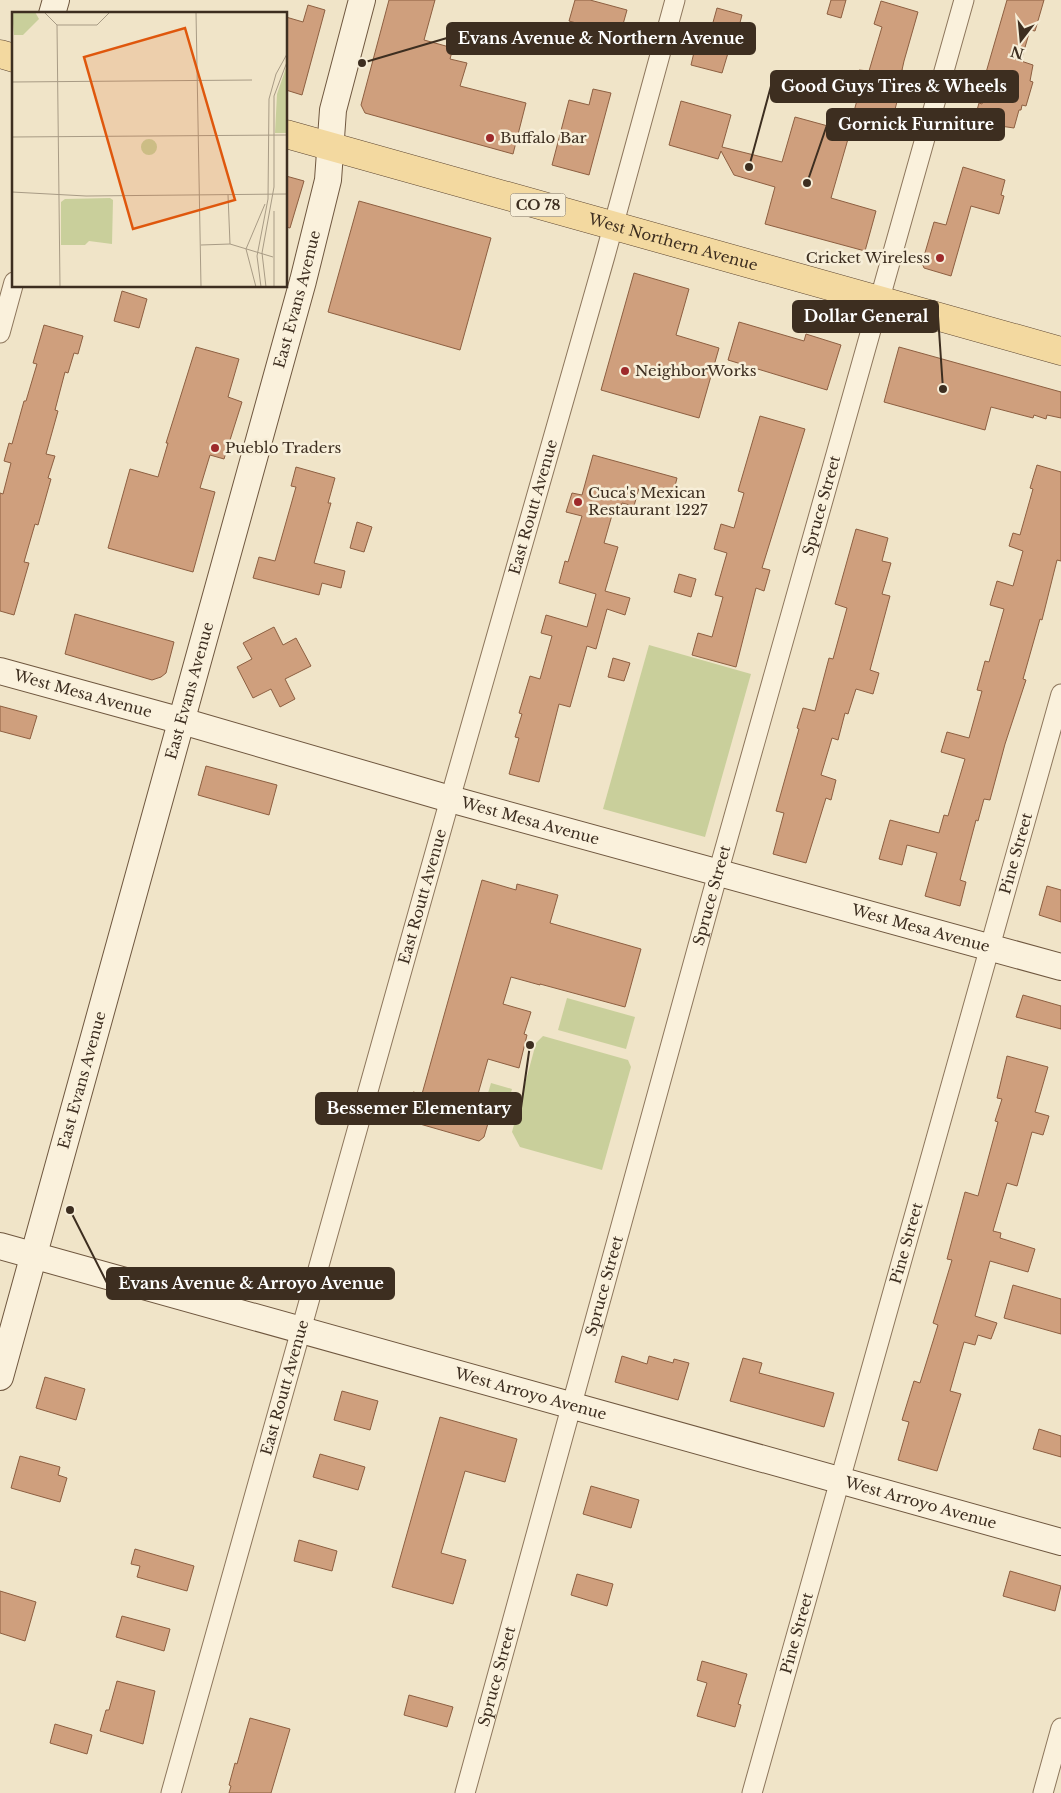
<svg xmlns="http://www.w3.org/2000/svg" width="1061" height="1793" viewBox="0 0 1061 1793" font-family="'Libre Baskerville',serif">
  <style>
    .green { fill: #c9cf9b }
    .building { fill: #cf9f7d; stroke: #8d5f41 }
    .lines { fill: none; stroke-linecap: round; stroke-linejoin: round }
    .street-casing { stroke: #8d765c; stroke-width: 21 }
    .secondary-casing { stroke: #6f573f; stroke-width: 28 }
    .primary-casing { stroke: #5b4430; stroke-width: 29 }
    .street { stroke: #faf1dc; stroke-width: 19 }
    .secondary { stroke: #faf1dc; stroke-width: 26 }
    .primary { stroke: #f3d9a0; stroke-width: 28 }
    .poi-dot { fill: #9e2a2b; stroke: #f7eed8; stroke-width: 2 }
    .labels { text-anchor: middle; stroke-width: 5; stroke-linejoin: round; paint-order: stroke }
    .shield { fill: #f7eed8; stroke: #756857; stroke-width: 1 }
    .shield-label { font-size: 14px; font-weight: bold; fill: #3d2e20 }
    .poi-label { font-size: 15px; fill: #3d2e20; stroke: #f7eed8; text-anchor: start }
    .street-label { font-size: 15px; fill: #3d2e20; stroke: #f7eed8 }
    .inset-road { fill: none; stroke: #a89b85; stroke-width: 1 }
    .view { fill: #df570d; fill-opacity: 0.15; stroke: #df570d; stroke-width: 2.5 }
    .inset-edge { fill: none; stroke: #3d2e20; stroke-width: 2.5 }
    .leader { fill: none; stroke: #3d2e20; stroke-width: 2 }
    .callout-dot { fill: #3d2e20; stroke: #f7eed8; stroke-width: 2 }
    .callout { fill: #3d2e20; stroke: #3d2e20; stroke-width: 2 }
    .callout-label { font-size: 16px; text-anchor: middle; font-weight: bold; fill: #fff }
  </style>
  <rect width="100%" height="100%" fill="#f0e4c8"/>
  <g class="green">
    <polygon points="649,645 751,674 705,837 603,809"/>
    <polygon points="567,998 635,1017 626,1049 558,1030"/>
    <polygon points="543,1036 628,1060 631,1067 602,1170 520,1147 512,1132 536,1043"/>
    <polygon points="491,1083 512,1089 504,1116 483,1110"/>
  </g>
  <g class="building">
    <polygon points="389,0 435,0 424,40 453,48 450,59 467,63 460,86 526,103 513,154 365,113 361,105"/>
    <polygon points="575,0 590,0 627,10 620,35 569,21"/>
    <polygon points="831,0 846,0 841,18 827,14"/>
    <polygon points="1007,0 1044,0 1035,31 1030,30 1021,61 1033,65 1030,81 1033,82 1026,106 1022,105 1021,110 1019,110 1014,128 1000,126 997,137 976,131 977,130 972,128 979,103 982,104 990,77 985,76"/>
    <polygon points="881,1 918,12 904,61 902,70 905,71 887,140 849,130 860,89 854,88 859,70 869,71 882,27 874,24"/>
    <polygon points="308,5 325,10 302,95 286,90 286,17 303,22"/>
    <polygon points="717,8 742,15 737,34 734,33 722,73 691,65 695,48 705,51"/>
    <polygon points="593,89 611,93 589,175 552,165 569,100 589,105"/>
    <polygon points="681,101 731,115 722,147 782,162 795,117 850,132 831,198 876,211 865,251 765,224 775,187 734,175 721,151 718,159 669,145"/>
    <polygon points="963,167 1005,180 1001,195 1004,196 999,214 971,206 951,276 924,268 922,263 934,222 946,225"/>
    <polygon points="286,176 304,181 290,228 286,227"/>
    <polygon points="359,201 491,238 460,350 328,312"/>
    <polygon points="634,273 689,289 676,335 719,348 699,418 601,390"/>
    <polygon points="122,291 147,299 139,328 114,321"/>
    <polygon points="739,322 804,341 806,334 841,345 827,390 728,360"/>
    <polygon points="44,325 83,336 78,354 74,353 68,373 65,372 55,410 58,411 46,454 55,456 48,478 51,479 38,525 35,524 24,562 29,563 14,615 0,611 0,493 3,494 11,463 4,461 9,443 12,444 24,401 26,401 37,364 33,363"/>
    <polygon points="196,347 239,359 228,397 242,402 224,459 210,455 200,488 215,492 193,572 108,548 130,469 158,477 168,443 166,443"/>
    <polygon points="899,347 1061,392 1061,418 1047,415 1046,419 1034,415 1033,418 991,407 985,430 884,402"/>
    <polygon points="760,416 805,429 762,568 770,570 764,591 756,588 736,667 692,655 698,633 712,637 723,597 715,595 727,553 714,549 721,524 734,528 744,493 738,491"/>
    <polygon points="593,455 677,478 672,498 639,488 634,506 622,503 620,510 614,508 604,543 618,547 605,591 630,598 625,615 607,609 596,649 587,646 570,707 559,704 539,782 509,774 519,738 515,737 522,714 519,713 530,676 540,679 552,636 541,633 546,615 587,627 596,594 559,583 565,561 568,562 582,516 566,512 572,493 582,495"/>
    <polygon points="1037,465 1061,472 1061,561 1057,560 1042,620 1040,619 1023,679 1026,680 1005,744 990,800 984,799 978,821 976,820 960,880 966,882 960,906 925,896 937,853 907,845 902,865 879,859 890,820 939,833 944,815 948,816 965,759 941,752 947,732 969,738 982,691 977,690 985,661 989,662 1004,609 990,605 997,581 1013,586 1023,551 1009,546 1013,533 1020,535 1033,489 1030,488"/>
    <polygon points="296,467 335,478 328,503 331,503 314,563 345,571 341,588 322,583 319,595 253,578 259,557 275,561 296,487 291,486"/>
    <polygon points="357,522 372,527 364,552 350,548"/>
    <polygon points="856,529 888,538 882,561 891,563 882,594 890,596 870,670 879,673 873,694 856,689 848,714 845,713 838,740 832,738 821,775 836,780 831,800 826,798 806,863 773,854 784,813 776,811 799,729 797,728 803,708 815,711 829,658 833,659 847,608 835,604"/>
    <polygon points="679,574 696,579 691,597 674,592"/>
    <polygon points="75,614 174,642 166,673 161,677 152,680 65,654"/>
    <polygon points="274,627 283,645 296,638 311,666 285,679 295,699 280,707 271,689 253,698 237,667 252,659 243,643"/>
    <polygon points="613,658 630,663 624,681 608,677"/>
    <polygon points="0,706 37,716 30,739 0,731"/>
    <polygon points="206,766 277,785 269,815 198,795"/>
    <polygon points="482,880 516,890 517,884 558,895 550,923 641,949 625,1007 540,984 540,985 511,977 503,1004 531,1012 524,1034 527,1035 519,1068 488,1059 474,1108 491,1113 484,1137 479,1141 406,1120 413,1092 422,1094"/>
    <polygon points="1047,886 1061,890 1061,922 1039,915"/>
    <polygon points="1023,995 1061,1006 1061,1029 1016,1017"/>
    <polygon points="1007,1056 1048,1067 1035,1112 1049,1116 1043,1135 1032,1132 1017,1186 1007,1183 993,1231 1001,1233 1000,1238 1035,1249 1028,1272 990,1261 975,1316 997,1323 991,1339 978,1335 975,1345 964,1342 950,1391 961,1394 937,1471 898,1460 909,1422 902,1420 914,1381 920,1383 938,1325 933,1323 952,1260 947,1259 965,1192 978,1196 998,1122 995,1121 1002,1099 997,1098"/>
    <polygon points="1013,1285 1061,1299 1061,1334 1004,1318"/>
    <polygon points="622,1356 647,1364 649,1356 673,1363 674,1359 689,1363 678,1400 615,1382"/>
    <polygon points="743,1358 762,1363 759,1373 834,1393 824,1427 730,1401"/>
    <polygon points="45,1377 85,1389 76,1420 36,1408"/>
    <polygon points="342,1391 378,1401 370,1430 334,1420"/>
    <polygon points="440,1417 517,1439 505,1482 465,1471 441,1553 466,1560 453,1604 392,1587"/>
    <polygon points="1039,1429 1061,1436 1061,1457 1033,1449"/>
    <polygon points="320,1454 365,1467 358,1490 313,1477"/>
    <polygon points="20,1456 60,1467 58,1475 67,1478 60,1502 11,1488"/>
    <polygon points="591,1486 639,1500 631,1528 583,1514"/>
    <polygon points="299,1540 337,1551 332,1571 294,1561"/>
    <polygon points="135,1549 194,1566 187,1591 137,1577 140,1566 131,1564"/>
    <polygon points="1010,1571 1061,1586 1055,1611 1003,1596"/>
    <polygon points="577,1574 613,1584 607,1606 571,1595"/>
    <polygon points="0,1591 36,1602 25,1641 0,1633"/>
    <polygon points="122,1616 170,1629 164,1651 116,1637"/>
    <polygon points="702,1661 747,1674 738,1704 741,1705 735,1727 697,1716 707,1683 697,1680"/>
    <polygon points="117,1681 155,1691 143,1744 100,1731 106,1710 109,1710"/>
    <polygon points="409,1695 453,1707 447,1727 404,1715"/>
    <polygon points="250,1718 290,1729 271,1793 229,1793 231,1786 229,1785 235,1763 237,1764"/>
    <polygon points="55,1724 92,1735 87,1754 50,1743"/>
  </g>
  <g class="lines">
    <g class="street-casing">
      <g id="street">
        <polyline points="0,333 14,282"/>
        <path id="s1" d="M 171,1793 L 450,799 L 605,256 L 675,0"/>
        <path id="s2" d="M 465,1793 L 718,873 L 964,0"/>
        <path id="s3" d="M 752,1793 L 1061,694"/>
        <polyline points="1043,1793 1061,1728"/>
      </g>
    </g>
    <g class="secondary-casing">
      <g id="secondary">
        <polyline points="52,14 56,0"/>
        <path id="s4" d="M 0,671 L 182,721 L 450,799 L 1061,967"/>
        <path id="s5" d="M 0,1246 L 1061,1542"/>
        <path id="s6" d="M 0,1377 L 303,281 L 328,180 L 333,110 L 362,0"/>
      </g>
    </g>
    <g class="primary-casing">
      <g id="primary">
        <polyline points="0,54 14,58"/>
        <path id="s7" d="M 286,134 L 1061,351"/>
      </g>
    </g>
    <use href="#street" class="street"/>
    <use href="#secondary" class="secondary"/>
    <use href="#primary" class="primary"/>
  </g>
  <g class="poi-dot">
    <circle cx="490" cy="138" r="5"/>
    <circle cx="940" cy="258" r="5"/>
    <circle cx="625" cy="371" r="5"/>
    <circle cx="215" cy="448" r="5"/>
    <circle cx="578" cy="502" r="5"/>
  </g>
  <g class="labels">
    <rect class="shield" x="510.5" y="193.5" width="55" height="23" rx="4"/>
    <g class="shield-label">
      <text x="538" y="210">CO 78</text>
    </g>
    <g class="poi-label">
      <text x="500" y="143">Buffalo Bar</text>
      <text x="930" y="263" text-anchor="end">Cricket Wireless</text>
      <text x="635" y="376">NeighborWorks</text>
      <text x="225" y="453">Pueblo Traders</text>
      <text x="588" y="498">Cuca's Mexican<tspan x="588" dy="17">Restaurant 1227</tspan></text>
    </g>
    <g class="street-label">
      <text dy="5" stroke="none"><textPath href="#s7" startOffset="402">West Northern Avenue</textPath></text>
      <text dy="5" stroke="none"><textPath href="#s6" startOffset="1118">East Evans Avenue</textPath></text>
      <text dy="5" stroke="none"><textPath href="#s2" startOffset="1336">Spruce Street</textPath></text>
      <text dy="5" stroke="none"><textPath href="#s1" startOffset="1336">East Routt Avenue</textPath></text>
      <text dy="5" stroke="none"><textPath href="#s6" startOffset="712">East Evans Avenue</textPath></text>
      <text dy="5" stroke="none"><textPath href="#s4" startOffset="86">West Mesa Avenue</textPath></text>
      <text dy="5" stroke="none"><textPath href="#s4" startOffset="551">West Mesa Avenue</textPath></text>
      <text dy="5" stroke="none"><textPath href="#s3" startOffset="976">Pine Street</textPath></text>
      <text dy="5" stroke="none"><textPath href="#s2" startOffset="931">Spruce Street</textPath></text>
      <text dy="5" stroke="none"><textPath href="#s1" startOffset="931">East Routt Avenue</textPath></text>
      <text dy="5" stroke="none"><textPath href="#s4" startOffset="956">West Mesa Avenue</textPath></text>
      <text dy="5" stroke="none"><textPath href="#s6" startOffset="308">East Evans Avenue</textPath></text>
      <text dy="5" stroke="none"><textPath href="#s3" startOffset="571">Pine Street</textPath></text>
      <text dy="5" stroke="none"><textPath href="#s2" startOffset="526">Spruce Street</textPath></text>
      <text dy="5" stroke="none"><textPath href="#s1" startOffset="421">East Routt Avenue</textPath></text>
      <text dy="5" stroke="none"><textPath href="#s5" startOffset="551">West Arroyo Avenue</textPath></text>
      <text dy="5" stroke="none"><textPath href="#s5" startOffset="956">West Arroyo Avenue</textPath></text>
      <text dy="5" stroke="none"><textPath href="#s3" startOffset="166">Pine Street</textPath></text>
      <text dy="5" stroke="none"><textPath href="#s2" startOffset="121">Spruce Street</textPath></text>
    </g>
  </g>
  <g transform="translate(12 12)">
    <rect width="275" height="275" fill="#f0e4c8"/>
    <path d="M 0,0 L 23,0 L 27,7 L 11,23 L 2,23 ZM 275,53 L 275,121 L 263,121 L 265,82 ZM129 135a8 8 0 1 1 16 0a8 8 0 1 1-16 0ZM 98,186 L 101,188 L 100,232 L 77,229 L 73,233 L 49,233 L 49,190 L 53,187 Z" fill="#c9cf9b"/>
    <path class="inset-road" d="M 32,0 L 45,13 L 48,275M 184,0 L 189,275M 45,13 L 85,13 L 98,0M 0,70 L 240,68M 0,125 L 275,123M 0,180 L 74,184 L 275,182M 216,183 L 218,232 L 261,245M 189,233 L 218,232M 244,275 L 234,237 L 253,192M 249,275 L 245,244 L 256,187 L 257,87 L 264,62 L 275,42M 254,275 L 250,241 L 262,175 L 262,84 L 275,50M 262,275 L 262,199"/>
    <path class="view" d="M 173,16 L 223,188 L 121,217 L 72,45 Z"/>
    <rect width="275" height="275" class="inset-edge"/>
  </g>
  <path class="leader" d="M362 63L447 38M749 167L771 86M807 183L827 125M943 389L938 316M530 1045L521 1108M70 1210L107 1283"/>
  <g class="callout-dot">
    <circle cx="362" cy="63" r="5"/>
    <circle cx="749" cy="167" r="5"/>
    <circle cx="807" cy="183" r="5"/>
    <circle cx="943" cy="389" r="5"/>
    <circle cx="530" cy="1045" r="5"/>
    <circle cx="70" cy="1210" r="5"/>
  </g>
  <g class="callout">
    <rect x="447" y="23" width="308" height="31" rx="5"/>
    <rect x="771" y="71" width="247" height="31" rx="5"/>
    <rect x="827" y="109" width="177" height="31" rx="5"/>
    <rect x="793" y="301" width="145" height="31" rx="5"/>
    <rect x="316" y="1093" width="205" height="31" rx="5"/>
    <rect x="107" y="1268" width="287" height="31" rx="5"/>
  </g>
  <g class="callout-label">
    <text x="601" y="44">Evans Avenue &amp; Northern Avenue</text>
    <text x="894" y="92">Good Guys Tires &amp; Wheels</text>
    <text x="916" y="130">Gornick Furniture</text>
    <text x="866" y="322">Dollar General</text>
    <text x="419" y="1114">Bessemer Elementary</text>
    <text x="251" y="1289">Evans Avenue &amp; Arroyo Avenue</text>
  </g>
  <g transform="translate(1021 40) rotate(196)" stroke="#f7eed8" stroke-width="4" paint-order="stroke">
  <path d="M0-4L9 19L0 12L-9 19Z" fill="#3d2e20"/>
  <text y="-8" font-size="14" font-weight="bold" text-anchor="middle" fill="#3d2e20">N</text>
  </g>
</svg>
